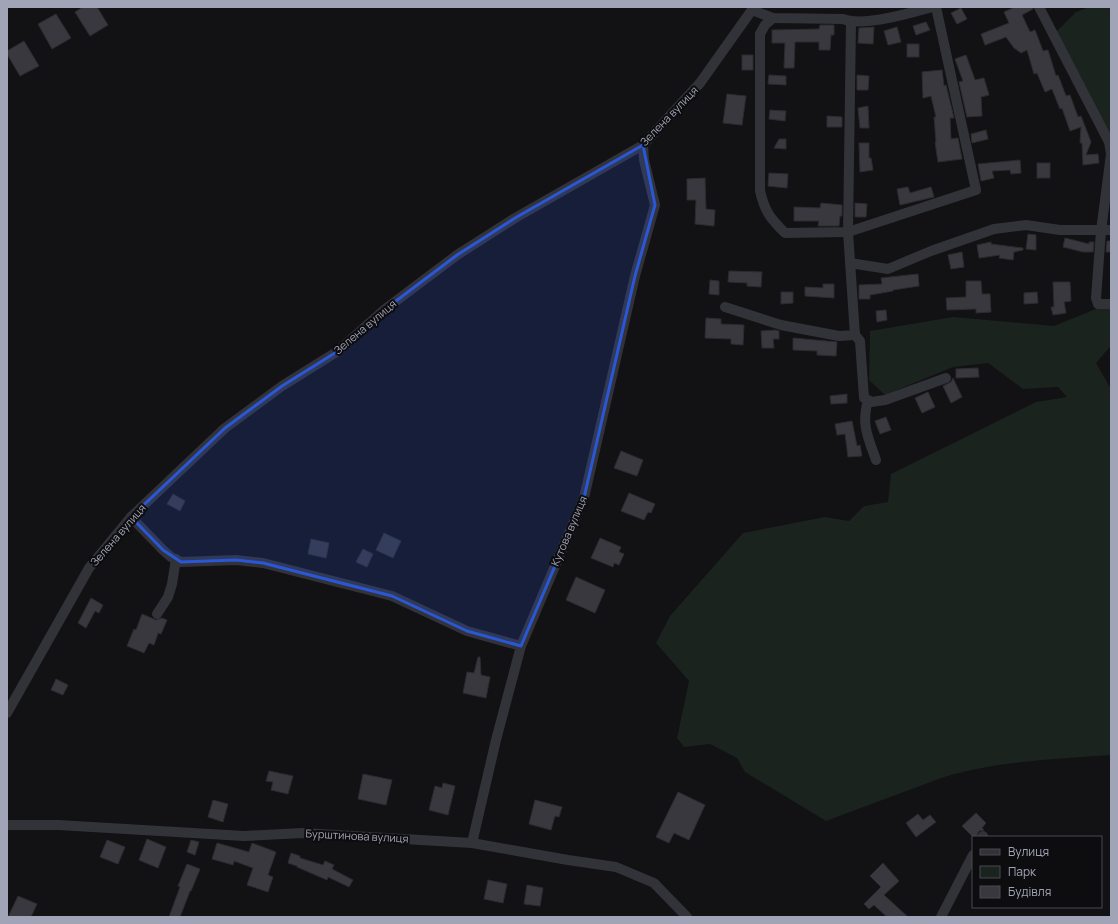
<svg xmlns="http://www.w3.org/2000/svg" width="1118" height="924" viewBox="0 0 1118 924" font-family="Manrope,sans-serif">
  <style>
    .green { fill: #1b231e }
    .building { fill: #39383e; stroke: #2c2b30 }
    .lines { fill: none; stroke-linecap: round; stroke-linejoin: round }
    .minor { stroke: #323239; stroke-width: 10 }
    .marked { fill: #2a57d5; fill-opacity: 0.2; stroke: #2a57d5; stroke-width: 3; stroke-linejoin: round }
    .labels { text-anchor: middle; stroke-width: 4; stroke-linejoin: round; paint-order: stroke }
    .street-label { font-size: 11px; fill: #a1a4b6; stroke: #0d0c0e }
  </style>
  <rect width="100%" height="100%" fill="#121113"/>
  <g class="green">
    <polygon points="1089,7 1108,7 1111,10 1111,141 1053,35 1076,12"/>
    <path d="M 1108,304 L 1111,307 L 1111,347 L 1109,348 L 1096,363 L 1111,389 L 1111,755 C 1055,759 998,761 944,777 L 826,821 L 745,772 L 737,758 L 710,744 L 684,747 L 677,738 L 689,681 L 656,643 L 670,616 L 743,533 L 825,517 L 849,521 L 864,506 L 888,502 L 891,474 L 1036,402 L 1067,397 L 1058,387 L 1023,389 L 988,363 L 953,367 L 885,395 L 869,380 L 870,331 L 953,317 L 1054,326 Z"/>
  </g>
  <g class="building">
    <polygon points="83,7 97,7 108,25 90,36 75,12"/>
    <polygon points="1015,7 1033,7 1033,9 1022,15 1030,32 1035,30 1043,51 1048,50 1056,76 1058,75 1066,96 1070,95 1078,117 1081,116 1091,142 1086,155 1098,154 1099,163 1083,165 1082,143 1080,143 1081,127 1070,131 1062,108 1060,109 1052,89 1045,92 1037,73 1034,74 1027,50 1021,53 1014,48 1006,37 985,45 981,34 1009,23 1004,12"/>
    <polygon points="961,8 967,19 957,24 951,13"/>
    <polygon points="56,14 71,38 52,49 38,24"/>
    <polygon points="926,22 930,30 916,35 913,26"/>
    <polygon points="820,25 834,25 834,35 831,35 830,50 819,50 819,42 795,42 794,68 784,68 785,43 772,43 772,30 819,29"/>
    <polygon points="874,27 873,44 858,43 859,28"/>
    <polygon points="897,27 901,42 888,45 884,31"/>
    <polygon points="24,41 39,66 20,76 7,54 7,51"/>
    <rect x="907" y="44" width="12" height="13"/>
    <rect x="742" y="55" width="11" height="15"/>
    <polygon points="966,55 975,80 984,78 989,95 981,97 982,116 967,117 959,82 963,81 955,59"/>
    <polygon points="942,70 944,86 946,85 954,118 950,118 951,139 958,138 962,159 938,162 935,142 936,142 934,117 936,117 931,96 923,98 922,72"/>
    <polygon points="769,75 786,76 786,85 768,84"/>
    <polygon points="857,75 869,76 868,90 857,90"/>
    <polygon points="727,94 746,96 742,125 723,123"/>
    <polygon points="868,106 869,128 860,128 858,108"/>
    <polygon points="770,110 786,111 785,121 769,119"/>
    <polygon points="827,116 842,117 842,127 827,127"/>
    <polygon points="986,130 988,139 972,143 971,134"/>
    <polygon points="779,139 786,139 786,149 774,148"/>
    <polygon points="859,143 869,143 869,158 871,158 873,170 860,172"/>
    <polygon points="1020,160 1021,173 1011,174 1010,170 992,171 994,178 981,181 978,164"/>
    <rect x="1037" y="163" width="13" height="15"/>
    <polygon points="769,173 788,174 787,188 768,186"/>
    <polygon points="705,178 706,209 715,210 714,226 695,224 696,200 687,200 687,179"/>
    <polygon points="908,187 910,193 931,187 934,197 900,205 897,189"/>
    <polygon points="821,203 842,205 842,216 840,216 839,226 818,226 819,221 794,221 794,207 820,208"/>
    <polygon points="855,203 867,204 866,217 855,217"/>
    <polygon points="1028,234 1036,235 1036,250 1026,249"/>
    <polygon points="1065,238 1089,244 1089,242 1094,242 1093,252 1083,252 1063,247"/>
    <polygon points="1107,241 1111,241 1111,252 1106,252"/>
    <polygon points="991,242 991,244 1023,248 1023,250 1014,252 1013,260 999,258 1000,255 979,258 977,245"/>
    <polygon points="962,252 964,267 951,269 948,255"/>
    <polygon points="729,271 762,272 761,287 747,286 747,283 728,282"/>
    <polygon points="918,274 919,286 893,290 893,291 870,295 870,299 859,299 859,285 882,284 881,278"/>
    <polygon points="710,280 719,281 719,295 709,294"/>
    <polygon points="966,281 981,281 982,294 990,294 991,312 976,313 976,309 947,310 946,298 966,297"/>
    <polygon points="1053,282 1070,282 1071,301 1064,302 1066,313 1053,315 1051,307 1054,307"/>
    <polygon points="823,284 834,284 834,298 805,296 805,287 823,288"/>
    <polygon points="781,292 793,292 793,303 781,304"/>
    <polygon points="1037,292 1038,303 1024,304 1024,293"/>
    <polygon points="886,310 887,320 877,322 876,311"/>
    <polygon points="706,318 721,319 721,324 744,325 743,345 731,344 731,339 705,338"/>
    <polygon points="775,330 779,331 779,339 773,339 774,348 762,348 761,331"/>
    <polygon points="793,338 837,342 836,356 817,355 817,351 793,350"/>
    <polygon points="978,368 979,377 956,378 956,369"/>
    <polygon points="953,378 962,397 951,403 943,386 951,382"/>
    <polygon points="928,392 935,407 922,413 915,398"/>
    <polygon points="847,394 847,403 831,404 830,396"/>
    <polygon points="886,417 891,430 880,434 875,421"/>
    <polygon points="852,421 857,446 860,445 862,456 848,457 845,434 837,435 835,424"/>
    <polygon points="621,451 643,460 637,476 614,468"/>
    <polygon points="629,493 655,504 651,513 648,512 644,520 621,511"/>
    <polygon points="173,494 185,501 180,511 167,504"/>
    <polygon points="384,533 401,541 393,558 376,550"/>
    <polygon points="600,538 621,547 619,552 624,554 619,565 614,563 613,567 591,558"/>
    <polygon points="311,539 329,543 326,558 308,554"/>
    <polygon points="363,549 373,554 367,567 356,562"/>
    <polygon points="576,577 605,590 595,613 566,600"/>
    <polygon points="91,598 103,605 99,613 95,611 86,628 78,623"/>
    <polygon points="142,614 156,620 162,618 167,620 161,634 158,633 154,645 149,643 144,653 127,646 134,629 136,630"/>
    <polygon points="478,657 480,657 481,675 490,677 486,698 463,693 467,672 474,673"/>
    <polygon points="56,679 68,685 63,695 51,690"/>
    <polygon points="269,771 293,776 288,794 271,790 273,782 266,781"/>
    <polygon points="363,774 392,780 386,805 358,799"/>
    <polygon points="443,783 455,786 448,815 429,810 435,786 442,788"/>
    <polygon points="678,792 705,805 689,840 674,833 669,843 656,837"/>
    <polygon points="213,800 228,804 223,822 208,817"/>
    <polygon points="535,800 562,807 559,817 555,816 551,830 529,824"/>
    <polygon points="976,813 986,823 982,828 984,830 979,831 976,837 973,837 962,826"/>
    <polygon points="918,814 923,820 930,815 936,822 916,837 906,823"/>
    <polygon points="147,839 166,847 158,868 139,860"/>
    <polygon points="107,840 125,847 118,864 100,857"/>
    <polygon points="191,840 199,842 195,855 187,852"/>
    <polygon points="217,843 249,852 252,843 276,852 268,875 273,877 268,892 247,885 253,868 234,861 233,865 212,859"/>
    <polygon points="291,853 300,856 300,858 323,865 325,861 334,865 332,869 353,880 349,887 328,877 327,880 297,867 297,866 288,863"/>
    <polygon points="883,863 899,881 884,895 908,917 887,917 874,905 869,909 864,904 881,887 870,876"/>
    <polygon points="187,864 200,869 191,891 190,891 180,917 169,917 180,887 178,886"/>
    <polygon points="488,880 507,884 503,903 484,899"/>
    <polygon points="527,885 543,888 540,906 524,904"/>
    <polygon points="18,896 37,904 31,917 8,917"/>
  </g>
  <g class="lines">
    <g class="minor">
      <polyline points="1039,7 1109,142 1111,154 1101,231 1096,298 1098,304 1111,304"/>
      <path d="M 752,10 L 773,18 L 843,19 C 864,27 910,13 932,7"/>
      <path d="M 773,18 L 765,25 L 760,34 L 760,191 C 765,212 770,218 785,233 L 848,232 L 976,190 L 936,7"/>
      <polyline points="850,263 888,269 931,251 994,229 1026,225 1060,230 1111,230"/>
      <polyline points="725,307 781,325 839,336 855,335 848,232 851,22"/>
      <polyline points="855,335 860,341 864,398 871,402 885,400 946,378"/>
      <path d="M 868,400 C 861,425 868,437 876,460"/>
      <polyline points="131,517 163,550 171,557 181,562 236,560 263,563 392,596 467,631 521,646"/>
      <polyline points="157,614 168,597 172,584 176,559"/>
      <polyline points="7,713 89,568 131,517 225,428 282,386 338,351 384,310 457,255 515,218 643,145 700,83 754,7"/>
      <polyline points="7,825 58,825 244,836 302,833 472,843 568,860 616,867 654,883 687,917"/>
      <polyline points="982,837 983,836"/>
      <polyline points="472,843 496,740 521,646 584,498 635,276 655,205 644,160 643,145"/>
      <polyline points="941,917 973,855"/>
    </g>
  </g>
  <path class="marked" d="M 643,145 L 655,205 L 635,276 L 584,498 L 521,646 L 467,631 L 392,596 L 263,563 L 236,560 L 181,562 L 163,550 L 131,517 L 225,428 L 282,386 L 338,351 L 384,310 L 457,255 L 515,218 Z"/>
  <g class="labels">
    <g class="street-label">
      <text transform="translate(669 116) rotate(-46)" y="4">Зелена вулиця</text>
      <text transform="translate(365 327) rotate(-40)" y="4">Зелена вулиця</text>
      <text transform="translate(569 531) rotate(-67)" y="4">Кутова вулиця</text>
      <text transform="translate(118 535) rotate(-49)" y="4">Зелена вулиця</text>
      <text transform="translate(357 836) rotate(3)" y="4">Бурштинова вулиця</text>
    </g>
  </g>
  <rect width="1118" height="924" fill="none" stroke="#a1a4b6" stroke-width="16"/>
  <rect x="972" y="836" width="130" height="72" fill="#0d0c0e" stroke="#484951"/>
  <rect x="980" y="849" width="20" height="6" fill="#323239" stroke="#484951"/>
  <text x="1008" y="856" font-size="12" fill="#a1a4b6">Вулиця</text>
  <rect x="980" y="866" width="20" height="12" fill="#1b231e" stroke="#484951"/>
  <text x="1008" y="876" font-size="12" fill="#a1a4b6">Парк</text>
  <rect x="980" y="886" width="20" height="12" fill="#39383e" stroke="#484951"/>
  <text x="1008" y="896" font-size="12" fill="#a1a4b6">Будівля</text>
</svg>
